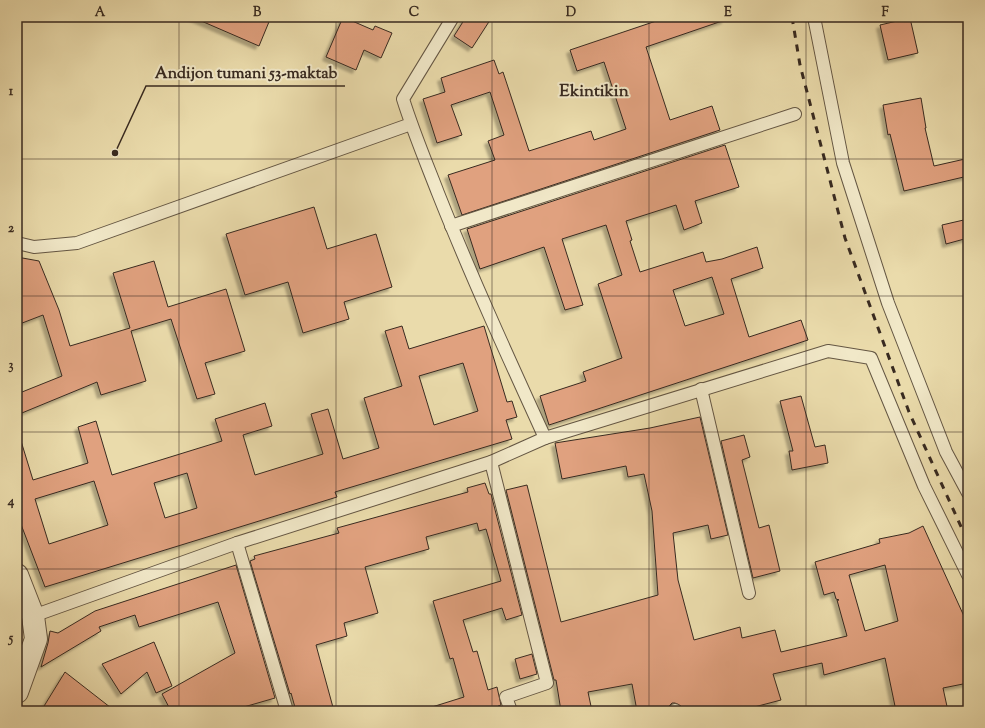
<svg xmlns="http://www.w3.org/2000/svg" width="985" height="728" viewBox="0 0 985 728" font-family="'Sorts Mill Goudy',serif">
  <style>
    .building { fill: #e0a17f; stroke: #382a20; fill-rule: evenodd; filter: url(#shadow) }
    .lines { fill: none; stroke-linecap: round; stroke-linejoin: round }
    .service-casing { stroke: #645643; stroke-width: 14 }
    .minor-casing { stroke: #645643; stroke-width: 24 }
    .service { stroke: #f1e8c8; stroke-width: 12 }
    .minor { stroke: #f1e8c8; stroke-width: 22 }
    .rail { stroke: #382a20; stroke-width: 3; stroke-dasharray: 7 7; stroke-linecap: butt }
    .grid { fill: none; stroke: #382a20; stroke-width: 1; stroke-opacity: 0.55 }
    .labels { text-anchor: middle; stroke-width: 4; stroke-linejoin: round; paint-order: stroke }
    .quarter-label { font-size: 17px; font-weight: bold; fill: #382a20; stroke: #f1e8c8 }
    .leader { fill: none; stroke: #382a20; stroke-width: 1.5 }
    .callout-dot { fill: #382a20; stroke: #f1e8c8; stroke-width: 1.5 }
    .callout-label { font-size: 16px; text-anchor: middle; font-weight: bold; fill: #382a20; stroke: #f1e8c8; stroke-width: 4; stroke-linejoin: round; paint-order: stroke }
    .neatline { fill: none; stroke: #382a20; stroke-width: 1.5 }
    .grid-label { font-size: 13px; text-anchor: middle; font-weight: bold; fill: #382a20 }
  </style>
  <defs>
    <filter id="shadow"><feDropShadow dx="-3.5" dy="3.5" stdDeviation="1" flood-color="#0004"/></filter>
  </defs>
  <rect width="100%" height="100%" fill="#eadbab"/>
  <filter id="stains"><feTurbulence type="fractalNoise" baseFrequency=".005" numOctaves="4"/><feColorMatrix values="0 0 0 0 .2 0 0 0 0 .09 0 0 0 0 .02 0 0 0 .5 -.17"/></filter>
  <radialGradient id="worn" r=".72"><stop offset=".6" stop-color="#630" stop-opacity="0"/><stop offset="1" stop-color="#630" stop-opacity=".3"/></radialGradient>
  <g class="building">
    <polygon points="192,17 271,17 259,46"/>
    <polygon points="343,17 373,30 375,26 392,33 381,58 364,50 356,70 326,57"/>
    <polygon points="466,17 492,17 472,48 454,36"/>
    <polygon points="668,17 725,17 725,20 646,47 670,120 712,106 720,130 462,215 448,175 495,160 488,141 504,135 490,92 451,105 462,135 437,143 423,99 445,92 441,78 494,60 499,74 503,72 529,151 591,131 594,140 626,129 604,62 577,71 570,50"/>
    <polygon points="910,18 918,53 888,60 880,25"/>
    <polygon points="921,98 926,128 925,128 934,166 965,159 968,176 904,191 890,134 888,135 883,105"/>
    <path d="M 725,145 L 739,187 L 695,201 L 702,223 L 684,230 L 676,205 L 626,221 L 632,240 L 630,241 L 640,272 L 703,252 L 706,262 L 722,259 L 757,247 L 763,268 L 731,279 L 749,337 L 801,320 L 808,340 L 549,425 L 540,396 L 586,381 L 583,372 L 622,358 L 598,284 L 622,275 L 606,225 L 562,239 L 583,305 L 565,310 L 544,247 L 480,269 L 467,229 ZM 712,277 L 724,314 L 685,326 L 673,290 Z"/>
    <polygon points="314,207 327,249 376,234 392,287 344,302 349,319 303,333 288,282 245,295 226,234"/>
    <polygon points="968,219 968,238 946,244 942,225"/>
    <polygon points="17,257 39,261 59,310 70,346 130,328 113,273 154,261 168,307 226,289 245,351 205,363 215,394 197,399 171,319 131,331 146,381 101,395 97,382 17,415 17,394 62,376 43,315 17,325"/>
    <path d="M 402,326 L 409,349 L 484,326 L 507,402 L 512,401 L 517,417 L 506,420 L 512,439 L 335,492 L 337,497 L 45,587 L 17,514 L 17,442 L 21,441 L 33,480 L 88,463 L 78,427 L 96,421 L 112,475 L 222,441 L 215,419 L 265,403 L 272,426 L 243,435 L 255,475 L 323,454 L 311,414 L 328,409 L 343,459 L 379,448 L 364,398 L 402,386 L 385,331 ZM 463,363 L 478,411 L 434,425 L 419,376 ZM 187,473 L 197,508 L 165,518 L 154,483 ZM 94,481 L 108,525 L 49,544 L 35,499 Z"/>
    <polygon points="801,396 815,447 825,445 828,463 792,470 789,451 793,451 780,401"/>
    <path d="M 700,417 L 728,535 L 711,539 L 708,525 L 673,533 L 678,580 L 694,640 L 740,627 L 742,638 L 775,630 L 781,652 L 847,636 L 837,600 L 839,600 L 836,599 L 834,592 L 824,595 L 815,562 L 880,543 L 879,539 L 909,533 L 923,526 L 968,625 L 968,683 L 943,688 L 948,711 L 896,711 L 885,658 L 824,675 L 822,663 L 773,674 L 781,700 L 739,711 L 682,711 L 681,706 L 675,703 L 672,703 L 669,706 L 668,711 L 637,711 L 632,684 L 588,692 L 592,711 L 561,711 L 556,680 L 554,680 L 506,490 L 527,485 L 561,622 L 658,595 L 652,511 L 644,474 L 628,477 L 626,466 L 562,479 L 555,443 L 650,428 ZM 885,565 L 898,621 L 865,631 L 849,575 Z"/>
    <polygon points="744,435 750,457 742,460 759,528 769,525 780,571 753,578 721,441"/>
    <polygon points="485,483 489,494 491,494 522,615 506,620 502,608 463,620 473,652 477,651 488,690 497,687 501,705 498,706 499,711 433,711 432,707 464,697 453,658 450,659 433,601 501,581 486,529 479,531 477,523 426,537 429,549 365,567 378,613 344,623 347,636 316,645 334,711 296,711 291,693 290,694 250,561 255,559 254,556 339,533 337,528 468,492 467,488"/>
    <polygon points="236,565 275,698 230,711 171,711 162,694 235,653 218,602 139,627 135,615 99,627 101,631 41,667 48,643 50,631 58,633 95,611"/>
    <polygon points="154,642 172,686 156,693 147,672 121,694 102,664"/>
    <polygon points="532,654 537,674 520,679 515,659"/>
    <polygon points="65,672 115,711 41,711"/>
  </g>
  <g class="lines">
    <g class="service-casing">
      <g id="service">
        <polyline points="814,17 843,163 888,303 946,452 968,493"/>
        <polyline points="451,226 795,114"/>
        <polyline points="17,243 34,247 77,243 411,124"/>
        <polyline points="701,389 749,593"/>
        <polyline points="545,438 828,351 871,358 924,486 968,575"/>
        <polyline points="491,462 547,683 506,697 511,711"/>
        <polyline points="237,543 287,711"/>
        <path d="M 33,616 L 237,543 L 491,462 L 545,438 C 508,357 471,276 438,193 C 426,162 413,131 403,99 L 453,17"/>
        <polyline points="675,710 675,711"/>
      </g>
    </g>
    <g class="minor-casing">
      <polyline id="minor" points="17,575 33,616 36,639 17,692"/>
    </g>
    <use href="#service" class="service"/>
    <use href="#minor" class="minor"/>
    <polyline class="rail" points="792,17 800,65 845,238 909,412 968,542"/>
  </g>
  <path class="grid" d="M 179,17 L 179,711M 336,17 L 336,711M 492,17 L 492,711M 649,17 L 649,711M 806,17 L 806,711M 17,159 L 968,159M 17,296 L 968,296M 17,432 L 968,432M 17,569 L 968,569"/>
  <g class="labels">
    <g class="quarter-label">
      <text x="594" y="96">Ekintikin</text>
    </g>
  </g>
  <path class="leader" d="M115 153L146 86H345"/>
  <circle class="callout-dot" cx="115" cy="153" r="4"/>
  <g class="callout-label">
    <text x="246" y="78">Andijon tumani 53-maktab</text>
  </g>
  <rect width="985" height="728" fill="none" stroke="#eadbab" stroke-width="44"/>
  <rect x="22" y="22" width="941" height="684" class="neatline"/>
  <g class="grid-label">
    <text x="100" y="16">A</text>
    <text x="257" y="16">B</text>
    <text x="414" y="16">C</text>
    <text x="571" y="16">D</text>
    <text x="728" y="16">E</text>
    <text x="885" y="16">F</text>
    <text x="11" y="95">1</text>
    <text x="11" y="232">2</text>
    <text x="11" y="369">3</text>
    <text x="11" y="505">4</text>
    <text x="11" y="642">5</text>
  </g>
  <rect width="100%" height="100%" filter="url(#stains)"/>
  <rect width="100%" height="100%" fill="url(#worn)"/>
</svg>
